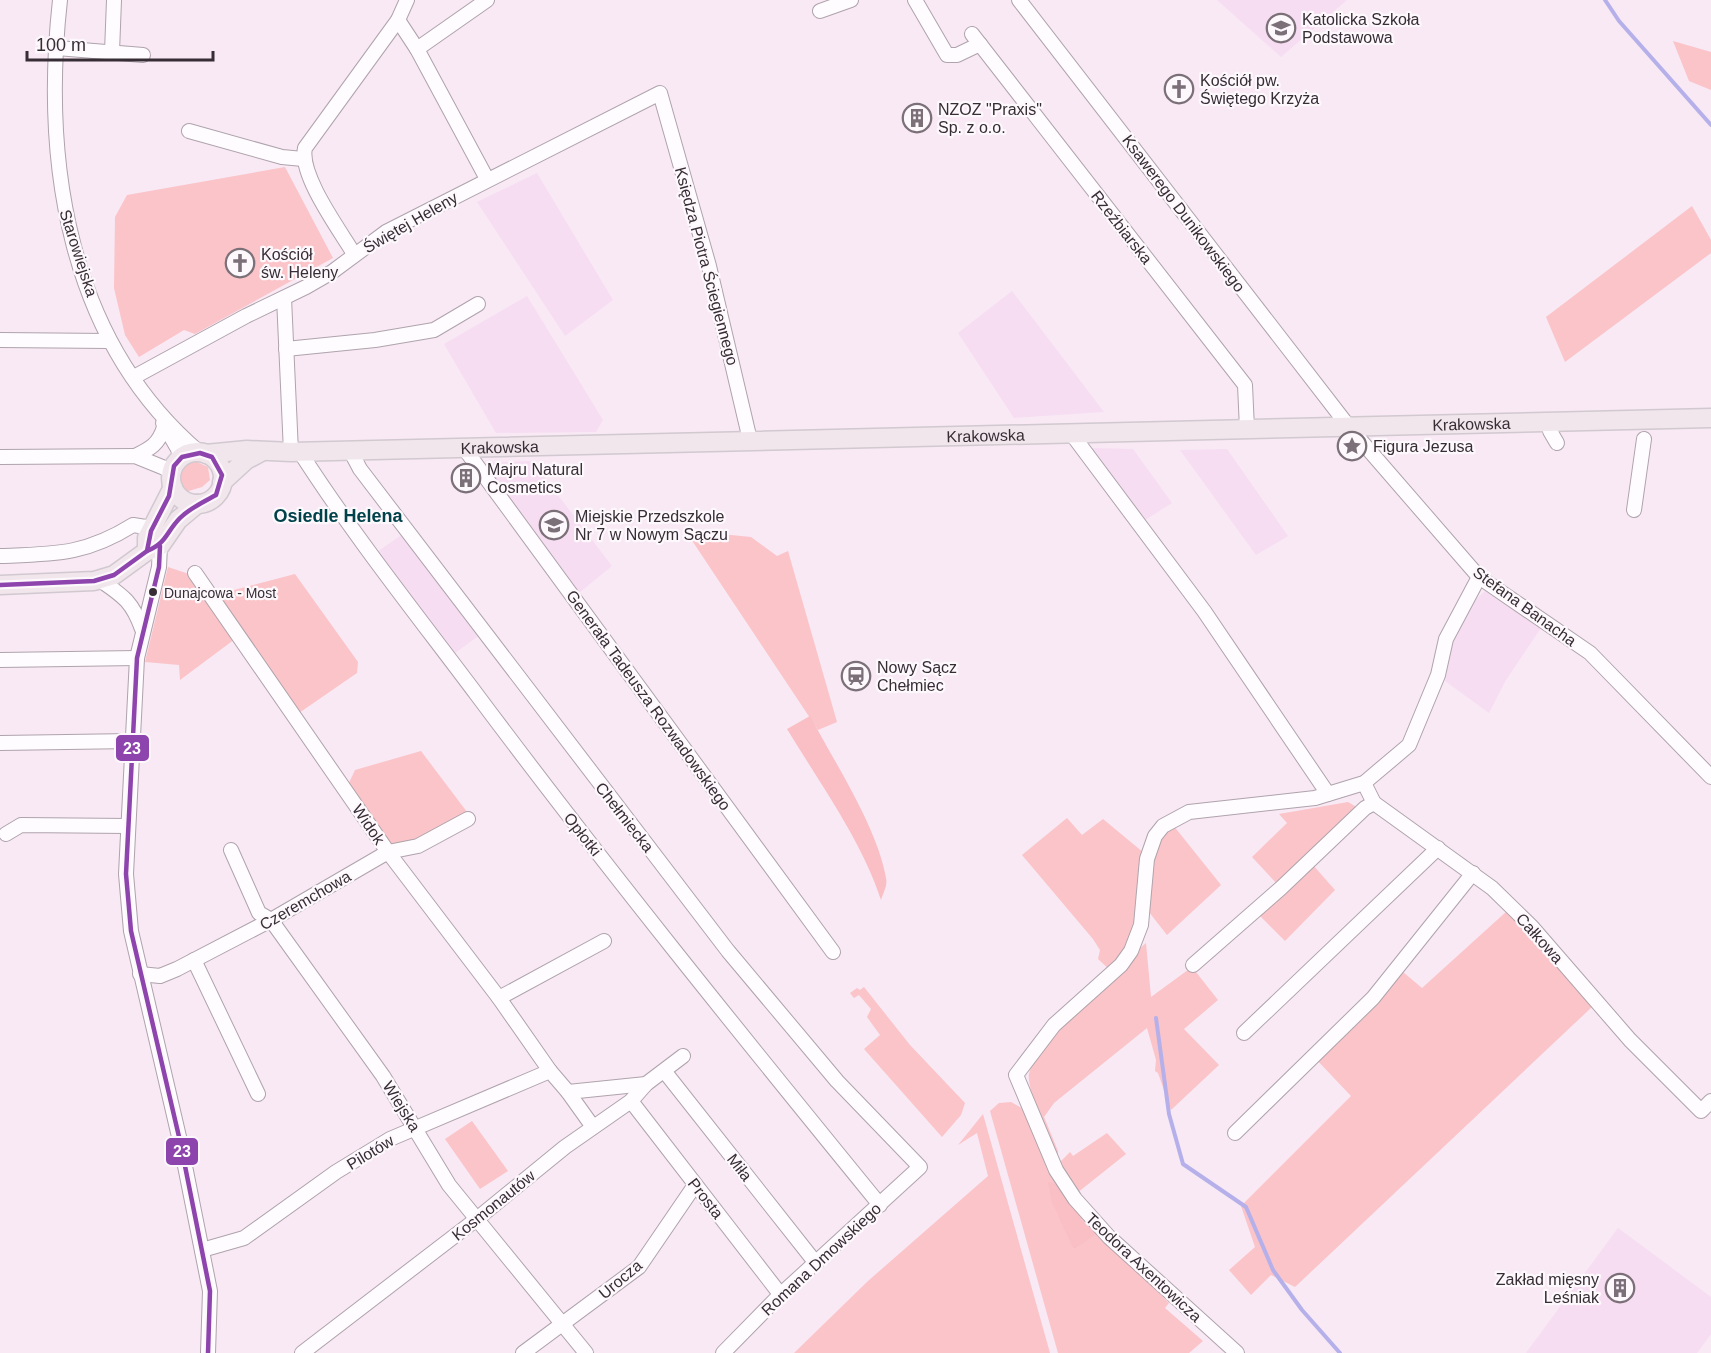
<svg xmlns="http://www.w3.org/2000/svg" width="1711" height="1353" viewBox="0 0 1711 1353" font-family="Arial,sans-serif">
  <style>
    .built { fill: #f6ddf2 }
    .green { fill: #fbc4c8 }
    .forest { fill: #f9bfc4 }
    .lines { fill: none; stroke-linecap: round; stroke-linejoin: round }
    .stream { stroke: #b5b0ea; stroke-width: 4 }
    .minor-casing { stroke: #afa3ac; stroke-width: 16 }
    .major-casing { stroke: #d1c9cf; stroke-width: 21 }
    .minor { stroke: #fefcfe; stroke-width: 14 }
    .major { stroke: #f0e6eb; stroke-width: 18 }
    .bus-1-casing { stroke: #fdf8fc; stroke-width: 9 }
    .bus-1 { stroke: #8e44ad; stroke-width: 4.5 }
    .bus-dot { fill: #372d35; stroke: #fdf8fc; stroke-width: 2 }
    .labels { text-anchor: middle; stroke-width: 4.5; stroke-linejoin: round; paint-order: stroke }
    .bus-label { font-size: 14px; fill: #372d35; stroke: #fdf8fc; text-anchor: start }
    .poi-label { font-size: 16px; fill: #372d35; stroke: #fdf8fc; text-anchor: start }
    .street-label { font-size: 16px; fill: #372d35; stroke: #fdf8fc }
    .neighbourhood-label { font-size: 18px; font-weight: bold; fill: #00414a; stroke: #fdf8fc }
    .line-badge { stroke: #fdf8fc; stroke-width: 2 }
    .badge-label { font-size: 16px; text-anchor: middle; font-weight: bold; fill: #fff }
  </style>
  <rect width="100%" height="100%" fill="#f8e9f5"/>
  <g class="built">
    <polygon points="1217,0 1347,0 1281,57"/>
    <polygon points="537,173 613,300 565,336 477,202"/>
    <polygon points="1012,291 1104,412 1014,418 958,333"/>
    <polygon points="527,296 603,420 596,432 496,433 444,344"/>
    <polygon points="1088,448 1133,449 1172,503 1142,522"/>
    <polygon points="1227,449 1288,536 1256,555 1180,450"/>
    <polygon points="532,461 612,566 579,593 482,463"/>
    <polygon points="403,534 481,634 451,656 377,552"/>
    <polygon points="1485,591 1541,628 1506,680 1489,713 1445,681 1452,646 1468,607"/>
    <polygon points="1618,1228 1711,1297 1711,1334 1697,1353 1526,1353"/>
  </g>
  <g class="green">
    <polygon points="1673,41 1711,52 1711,90 1689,81"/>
    <polygon points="285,167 333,258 195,334 184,330 139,357 125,335 114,288 115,217 127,195"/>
    <polygon points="1692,206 1711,240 1711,253 1565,362 1546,317"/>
    <path d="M 195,461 L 208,467 L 210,480 L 202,487 L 182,493 L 176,482 C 177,472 184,463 195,461 Z"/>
    <polygon points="701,532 751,537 777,556 788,551 837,722 818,730 689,536"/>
    <polygon points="168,567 192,575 235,639 180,680 179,665 145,662"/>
    <polygon points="295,574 358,662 357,673 299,713 215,595"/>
    <polygon points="421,751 467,812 400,847 390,843 348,785 355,770"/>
    <polygon points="1348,802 1360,809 1278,885 1252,857 1287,823 1279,814"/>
    <polygon points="1067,818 1082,835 1103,819 1144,853 1134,936 1110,970 1098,959 1100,950 1093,939 1022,855"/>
    <path d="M 1173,825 L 1221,885 L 1167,935 L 1149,912 C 1151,875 1147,855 1173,825 Z"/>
    <polygon points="1313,865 1335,890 1285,941 1258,914"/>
    <polygon points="1507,911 1593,1006 1295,1287 1271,1275 1251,1295 1229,1270 1255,1247 1241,1206 1351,1096 1315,1058 1403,972 1422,988"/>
    <path d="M 1146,943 L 1151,997 L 1192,967 L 1218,1000 L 1184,1029 L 1219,1065 L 1171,1110 L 1158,1073 L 1155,1071 L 1156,1060 L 1147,1028 L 1054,1103 L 1044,1117 L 1058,1151 L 1058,1156 C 1049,1148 1026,1086 1029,1074 C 1037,1042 1095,1000 1119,975 C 1128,964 1135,952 1146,943 Z"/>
    <polygon points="864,987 910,1045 965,1103 961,1115 942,1137 864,1049 880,1035 867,1017 871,1009 859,995 854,998 850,993 857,988 860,990"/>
    <polygon points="1011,1102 1025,1110 1045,1161 1058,1184 1049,1183 1074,1250 1095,1234 1080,1218 1083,1216 1169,1303 1165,1308 1203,1341 1189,1353 1058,1353 990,1111 999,1103"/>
    <polygon points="983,1114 1050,1353 794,1353 868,1281 988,1176 977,1133 958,1145"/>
    <polygon points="472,1121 508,1171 480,1189 445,1139"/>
    <polygon points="1107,1133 1126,1154 1077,1193 1059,1163 1070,1152 1073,1156"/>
  </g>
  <g class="forest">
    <path d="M 810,716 C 834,761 878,829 886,878 C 888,885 883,893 881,900 C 862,841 819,782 787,729 Z"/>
    <polygon points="1048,1182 1058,1184 1083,1216 1081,1219 1096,1234 1074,1250 1052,1202"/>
  </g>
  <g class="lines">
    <g class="stream">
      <polyline points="1605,0 1619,21 1711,125"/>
      <polyline points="1156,1018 1169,1114 1183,1164 1246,1207 1273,1270 1302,1310 1340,1353"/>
    </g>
    <g class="minor-casing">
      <g id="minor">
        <path d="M 60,0 C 42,163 68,340 199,452"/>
        <polyline points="915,0 947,55 957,55 980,44"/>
        <polyline points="1019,0 1349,427 1479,577 1590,653 1711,777"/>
        <polyline points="820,11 851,0"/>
        <polyline points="398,20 417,49"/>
        <polyline points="972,34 1245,385 1247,429"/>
        <polyline points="57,48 143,55"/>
        <polyline points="112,52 114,0"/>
        <polyline points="189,131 282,157 303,159"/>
        <polyline points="487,179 417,49 487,0"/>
        <path d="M 354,254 C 339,229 299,175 305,148 L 398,20 L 407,0"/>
        <polyline points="284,298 291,452"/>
        <polyline points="0,340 109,341"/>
        <polyline points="286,349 375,340 434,330 478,304"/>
        <polyline points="134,377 246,316 306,287 332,272 386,232 660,93 709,266 750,440"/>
        <polyline points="163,423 182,456"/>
        <polyline points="1550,431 1557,443"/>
        <polyline points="1071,433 1204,611 1328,794"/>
        <polyline points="464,448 833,952"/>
        <polyline points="350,450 360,469 728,951 837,1081 920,1167 778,1297 723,1353"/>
        <path d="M 300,452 C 354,536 417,615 477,695 C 607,869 743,1037 880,1205"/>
        <path d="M 135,456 C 150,449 159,444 164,427"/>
        <polyline points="0,457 135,456 172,471"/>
        <polyline points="1634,510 1644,439"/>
        <polyline points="160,546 159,567 137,658 126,874 131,931 180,1141 210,1291 208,1353"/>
        <path d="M 0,556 C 55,554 85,555 133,525 L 152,528"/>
        <polyline points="195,573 388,852 499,998 550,1071"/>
        <path d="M 100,580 C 123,596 132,601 142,629"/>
        <polyline points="0,660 137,658"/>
        <polyline points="0,743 133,741"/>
        <polyline points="1364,783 1374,803 1492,888 1532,927 1630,1040 1701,1111 1711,1101"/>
        <polyline points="6,834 21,825 128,826"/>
        <polyline points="231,850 259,913 271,920 383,1076 449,1185 586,1353"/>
        <polyline points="194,960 258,1094"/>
        <polyline points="1193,965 1281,888 1365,808 1374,803"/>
        <polyline points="140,974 160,976 177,969 271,920 388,852 418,846 468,819"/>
        <polyline points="499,998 604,941"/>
        <polyline points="1244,1033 1438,848"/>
        <polyline points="665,1072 815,1262"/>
        <polyline points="568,1092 593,1127"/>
        <polyline points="631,1101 780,1294"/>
        <polyline points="1235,1133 1373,998 1473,873"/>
        <polyline points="202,1250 244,1238 336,1172 390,1139 550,1071 568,1092 646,1084"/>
        <polyline points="302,1353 478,1218 565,1147 631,1101 646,1084 683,1056"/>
        <polyline points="523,1353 639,1267 695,1185"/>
        <polyline points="1237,1353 1109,1237 1075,1199 1056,1170 1016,1075 1054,1025 1121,965 1131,951 1141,925 1147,859 1155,836 1163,826 1189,812 1315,798 1364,783 1409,745 1438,675 1446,639 1479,577"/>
      </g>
    </g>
    <g class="major-casing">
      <g id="major">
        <circle cx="197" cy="478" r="26"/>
        <path id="s1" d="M 206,454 L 247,450 L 291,452 L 1711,418"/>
        <polyline points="222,482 246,460 261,452"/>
        <polyline points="147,551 147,538 173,487"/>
        <polyline points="0,585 94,581 114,575 147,551 160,546 178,520 197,504"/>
      </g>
    </g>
    <use href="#minor" class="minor"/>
    <use href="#major" class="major"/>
    <g class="bus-1-casing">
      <g id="bus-1">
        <path d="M 200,453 L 212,457 L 222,475 L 216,495 C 203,502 190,508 180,518 C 166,532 167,543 147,551 L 151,531 L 169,496 L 174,466 L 182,457 Z"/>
        <polyline points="160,546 159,567 137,658 126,874 131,931 180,1141 210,1291 208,1353"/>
        <polyline points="0,585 94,581 114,575 147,551"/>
      </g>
    </g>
    <use href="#bus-1" class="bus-1"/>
  </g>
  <defs>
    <g id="school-ring" transform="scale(1.5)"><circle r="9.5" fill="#fdf8fc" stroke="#7b6f78" stroke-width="1.5"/><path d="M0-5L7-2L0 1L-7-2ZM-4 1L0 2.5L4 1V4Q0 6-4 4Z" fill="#7b6f78"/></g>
    <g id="church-ring" transform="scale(1.5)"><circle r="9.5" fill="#fdf8fc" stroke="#7b6f78" stroke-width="1.5"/><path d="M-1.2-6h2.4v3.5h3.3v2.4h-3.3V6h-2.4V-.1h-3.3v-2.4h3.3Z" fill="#7b6f78"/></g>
    <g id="building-ring" transform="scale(1.5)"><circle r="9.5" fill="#fdf8fc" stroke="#7b6f78" stroke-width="1.5"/><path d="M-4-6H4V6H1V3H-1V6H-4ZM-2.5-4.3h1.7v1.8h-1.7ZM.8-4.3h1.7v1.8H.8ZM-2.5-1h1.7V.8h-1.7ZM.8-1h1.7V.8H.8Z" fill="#7b6f78"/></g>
    <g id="sight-ring" transform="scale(1.5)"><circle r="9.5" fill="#fdf8fc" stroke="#7b6f78" stroke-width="1.5"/><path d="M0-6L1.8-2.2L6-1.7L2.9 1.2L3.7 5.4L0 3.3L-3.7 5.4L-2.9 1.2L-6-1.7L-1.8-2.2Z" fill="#7b6f78"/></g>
    <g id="station-ring" transform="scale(1.5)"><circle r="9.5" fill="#fdf8fc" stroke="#7b6f78" stroke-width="1.5"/><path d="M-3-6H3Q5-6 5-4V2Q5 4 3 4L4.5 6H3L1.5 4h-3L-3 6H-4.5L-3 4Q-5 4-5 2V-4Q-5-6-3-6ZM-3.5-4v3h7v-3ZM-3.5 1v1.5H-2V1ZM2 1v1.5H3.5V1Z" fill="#7b6f78"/></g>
  </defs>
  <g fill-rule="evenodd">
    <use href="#school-ring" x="1281" y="28"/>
    <use href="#church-ring" x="1179" y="89"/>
    <use href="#building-ring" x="917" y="118"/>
    <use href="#church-ring" x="240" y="263"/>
    <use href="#sight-ring" x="1352" y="446"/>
    <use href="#building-ring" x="466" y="478"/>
    <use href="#school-ring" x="554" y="525"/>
    <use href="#station-ring" x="856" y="676"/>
    <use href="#building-ring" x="1620" y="1288"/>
  </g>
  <circle class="bus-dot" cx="153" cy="592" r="5"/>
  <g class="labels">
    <g class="bus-label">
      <text x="164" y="598">Dunajcowa - Most</text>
    </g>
    <g class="poi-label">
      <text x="1302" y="25">Katolicka Szkoła<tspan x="1302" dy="18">Podstawowa</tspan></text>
      <text x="1200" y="86">Kościół pw.<tspan x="1200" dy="18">Świętego Krzyża</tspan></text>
      <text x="938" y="115">NZOZ "Praxis"<tspan x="938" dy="18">Sp. z o.o.</tspan></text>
      <text x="261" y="260">Kościół<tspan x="261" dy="18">św. Heleny</tspan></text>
      <text x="1373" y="452">Figura Jezusa</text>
      <text x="487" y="475">Majru Natural<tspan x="487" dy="18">Cosmetics</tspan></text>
      <text x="575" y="522">Miejskie Przedszkole<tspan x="575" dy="18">Nr 7 w Nowym Sączu</tspan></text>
      <text x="877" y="673">Nowy Sącz<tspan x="877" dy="18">Chełmiec</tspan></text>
      <text x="1599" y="1285" text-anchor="end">Zakład mięsny<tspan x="1599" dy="18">Leśniak</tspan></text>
    </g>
    <g class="street-label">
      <text transform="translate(1184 213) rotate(53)" y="6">Ksawerego Dunikowskiego</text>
      <text transform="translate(410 222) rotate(-30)" y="6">Świętej Heleny</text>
      <text transform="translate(1122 227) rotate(52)" y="6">Rzeźbiarska</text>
      <text transform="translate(79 253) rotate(72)" y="6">Starowiejska</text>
      <text transform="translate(707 266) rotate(75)" y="6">Księdza Piotra Ściegiennego</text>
      <text dy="6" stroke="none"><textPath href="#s1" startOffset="1266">Krakowska</textPath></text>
      <text dy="6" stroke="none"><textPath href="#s1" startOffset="780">Krakowska</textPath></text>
      <text dy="6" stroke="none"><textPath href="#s1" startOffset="294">Krakowska</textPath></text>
      <text transform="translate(1525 606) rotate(36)" y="6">Stefana Banacha</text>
      <text transform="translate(649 700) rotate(54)" y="6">Generała Tadeusza Rozwadowskiego</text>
      <text transform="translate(625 817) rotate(52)" y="6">Chełmiecka</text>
      <text transform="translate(369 824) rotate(56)" y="6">Widok</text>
      <text transform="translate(583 834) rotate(52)" y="6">Opłotki</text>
      <text transform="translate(305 900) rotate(-30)" y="6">Czeremchowa</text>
      <text transform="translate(1540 938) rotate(48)" y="6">Całkowa</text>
      <text transform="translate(402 1106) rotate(58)" y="6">Wiejska</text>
      <text transform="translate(370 1152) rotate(-31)" y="6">Pilotów</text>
      <text transform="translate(740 1167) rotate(52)" y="6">Miła</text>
      <text transform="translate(706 1198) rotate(52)" y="6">Prosta</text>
      <text transform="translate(493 1205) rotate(-39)" y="6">Kosmonautów</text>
      <text transform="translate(821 1259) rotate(-43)" y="6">Romana Dmowskiego</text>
      <text transform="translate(1144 1267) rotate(43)" y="6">Teodora Axentowicza</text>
      <text transform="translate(620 1279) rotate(-40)" y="6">Urocza</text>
    </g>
    <g class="neighbourhood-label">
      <text x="338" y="522">Osiedle Helena</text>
    </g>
  </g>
  <g class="line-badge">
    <rect x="115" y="734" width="35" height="28" rx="6" fill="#8e44ad"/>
    <rect x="165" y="1137" width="34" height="29" rx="6" fill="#8e44ad"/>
  </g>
  <g class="badge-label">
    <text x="132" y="754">23</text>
    <text x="182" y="1157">23</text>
  </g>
  <path d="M27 51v9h186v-9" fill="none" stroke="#372d35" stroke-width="3"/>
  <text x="36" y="51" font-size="18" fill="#372d35" stroke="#fdf8fc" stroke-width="4.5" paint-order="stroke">100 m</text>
</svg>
